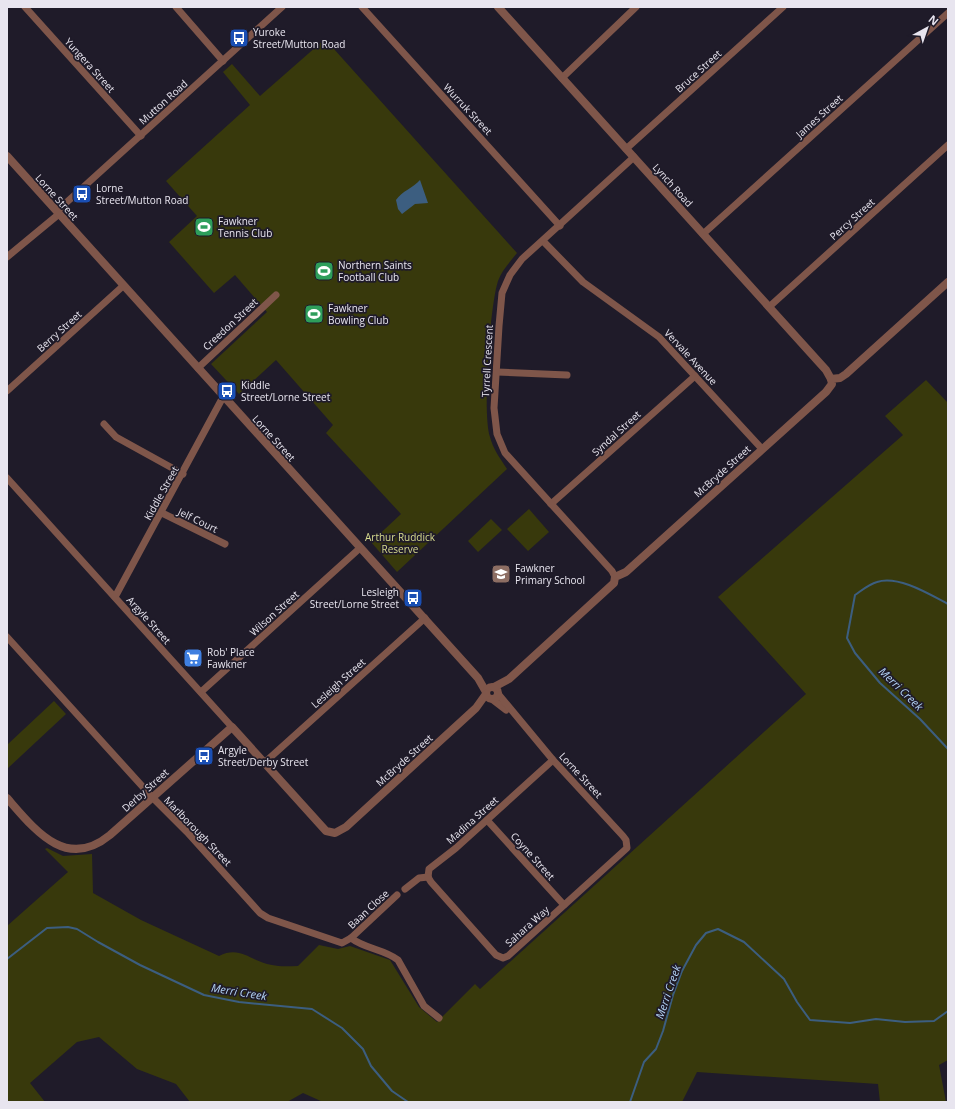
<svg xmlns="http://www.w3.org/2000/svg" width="955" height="1109" viewBox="0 0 955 1109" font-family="'Open Sans',sans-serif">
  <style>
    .green { fill: #38390c }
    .water { fill: #3c5e80 }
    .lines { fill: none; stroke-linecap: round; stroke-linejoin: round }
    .stream { stroke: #3c5e80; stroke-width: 2 }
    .minor { stroke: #7f564a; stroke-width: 7 }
    .tertiary { stroke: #7f564a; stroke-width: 8 }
    .labels { text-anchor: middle; stroke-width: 3.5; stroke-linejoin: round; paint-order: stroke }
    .poi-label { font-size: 10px; fill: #e8e5ef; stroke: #1f1b29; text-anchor: start }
    .street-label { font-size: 10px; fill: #e8e5ef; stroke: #1f1b29 }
    .park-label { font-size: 10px; fill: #d8dc8f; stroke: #1f1b29 }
    .water-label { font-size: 11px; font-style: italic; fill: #b4d4f7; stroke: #1f1b29 }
  </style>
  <rect width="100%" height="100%" fill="#1f1b29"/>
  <g class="green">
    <path d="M 325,39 L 517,253 C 510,262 502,270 498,281 C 490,305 482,414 490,437 C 493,449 500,458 507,469 L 397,572 L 371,542 L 401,514 L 326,433 L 333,425 L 276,360 L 239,394 L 211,364 L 267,312 L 235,275 L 214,293 L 169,242 L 197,216 L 166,181 L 250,105 L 223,72 L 232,64 L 260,96 Z"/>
    <path d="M 926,380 L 948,403 L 948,1060 L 939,1065 L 946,1102 L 880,1102 L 878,1084 L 697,1072 L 682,1102 L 323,1102 L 303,1093 L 287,1102 L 190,1102 L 176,1084 L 137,1069 L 99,1037 L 77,1042 L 30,1083 L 45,1102 L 7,1102 L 7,926 L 68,872 L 45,849 L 47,848 L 63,856 L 92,854 L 93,893 L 141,920 L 219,956 C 241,945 251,962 272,965 C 280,967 290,966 298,966 L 319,945 L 338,949 L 350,946 L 390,960 L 419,1007 L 437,1022 L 475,984 L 480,989 L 806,694 L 718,597 L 903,435 L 885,416 Z"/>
    <polygon points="529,509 549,532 528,551 507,529"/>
    <polygon points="491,519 502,530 478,552 468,541"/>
    <polygon points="54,701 66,714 7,769 7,745"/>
  </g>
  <path class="water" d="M 420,180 L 428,203 L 415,204 L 402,214 L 398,209 L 396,200 C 402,191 413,188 420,180 Z"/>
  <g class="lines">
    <g class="stream">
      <path d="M 948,604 C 929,594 898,575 877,582 C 869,584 861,591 855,595 L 847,638 L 855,653 L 880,683 L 920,719 L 948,749"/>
      <polyline points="7,959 47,928 68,927 77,929 98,942 140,965 204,995 239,1002 312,1009 342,1028 363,1049 371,1066 392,1091 408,1102"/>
      <polyline points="630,1102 644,1062 656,1049 663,1031 673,995 682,971 696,945 706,933 718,929 744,942 784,979 797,1002 810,1020 850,1023 876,1019 905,1022 934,1021 948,1011"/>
    </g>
    <g class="minor">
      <polyline points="25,7 141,136"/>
      <polyline points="176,7 223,61"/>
      <polyline points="362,7 560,226"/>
      <polyline points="562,78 636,7"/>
      <polyline points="626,149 783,7"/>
      <polyline points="57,211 282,7"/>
      <polyline points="703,234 948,13"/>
      <polyline points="543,241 583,282 659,337 762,449"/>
      <polyline points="7,257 59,214"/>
      <polyline points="769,307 948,145"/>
      <polyline points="198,368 276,295"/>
      <polyline points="497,372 567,375"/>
      <polyline points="7,391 123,286"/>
      <polyline points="104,424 116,437 183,474"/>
      <polyline points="7,478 232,727"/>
      <polyline points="551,504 695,376"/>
      <polyline points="162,513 225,544"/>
      <polyline points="615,577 612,571 505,453 497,434 494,408 499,326 502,293 510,275 522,259 634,157"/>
      <polyline points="115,597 223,397"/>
      <polyline points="7,637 152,797 187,832 260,913 268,918 342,943 351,938 397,895"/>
      <polyline points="201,692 360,548"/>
      <polyline points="493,700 506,710"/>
      <polyline points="264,763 425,618"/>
      <polyline points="487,820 564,905"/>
      <polyline points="428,877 431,882 496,955 503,958 508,956 627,848 626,840 623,836 553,760 499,695"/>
      <polyline points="428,877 429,869 456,848 553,760"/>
      <polyline points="405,889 419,878 428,877"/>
      <path d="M 351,938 C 365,949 384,949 398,960 L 424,1006 L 439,1018"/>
    </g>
    <g class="tertiary">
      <polyline points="498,7 826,370 831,379"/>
      <polyline points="7,156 478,678 486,692"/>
      <circle cx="492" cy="693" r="6"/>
      <polyline points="494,687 509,679 614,583 615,577 626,572 826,392 832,384 831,379 840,378 846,374 948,282"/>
      <path d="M 7,798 C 35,830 66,871 110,835 L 232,727 L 326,831 L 335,833 L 346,827 L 476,708 L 486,694"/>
    </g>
  </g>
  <defs>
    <g id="bus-square" transform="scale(1)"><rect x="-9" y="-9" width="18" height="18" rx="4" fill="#1a4fb4" stroke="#1f1b29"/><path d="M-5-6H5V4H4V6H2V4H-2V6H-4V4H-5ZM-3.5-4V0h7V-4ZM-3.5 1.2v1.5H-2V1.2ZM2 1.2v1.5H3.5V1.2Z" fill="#fff"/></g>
    <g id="stadium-square" transform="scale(1)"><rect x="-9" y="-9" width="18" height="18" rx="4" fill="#2e9e5b" stroke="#1f1b29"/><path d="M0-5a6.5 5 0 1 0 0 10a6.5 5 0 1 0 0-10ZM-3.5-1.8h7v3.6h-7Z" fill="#fff"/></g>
    <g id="school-square" transform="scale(1)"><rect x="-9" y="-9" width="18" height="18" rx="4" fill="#8d6e63" stroke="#1f1b29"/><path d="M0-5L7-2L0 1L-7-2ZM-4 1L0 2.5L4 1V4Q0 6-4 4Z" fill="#fff"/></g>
    <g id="supermarket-square" transform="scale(1)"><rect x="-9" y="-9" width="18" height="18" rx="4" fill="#3f7fe0" stroke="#1f1b29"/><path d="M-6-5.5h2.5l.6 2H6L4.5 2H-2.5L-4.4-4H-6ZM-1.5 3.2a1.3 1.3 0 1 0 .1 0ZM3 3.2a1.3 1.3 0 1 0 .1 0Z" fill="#fff"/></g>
  </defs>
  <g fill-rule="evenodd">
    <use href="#bus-square" x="239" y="38"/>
    <use href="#bus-square" x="82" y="194"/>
    <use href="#stadium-square" x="204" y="227"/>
    <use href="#stadium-square" x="324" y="271"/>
    <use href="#stadium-square" x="314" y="314"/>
    <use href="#bus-square" x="227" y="391"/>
    <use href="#school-square" x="501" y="574"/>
    <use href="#bus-square" x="413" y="598"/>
    <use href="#supermarket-square" x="193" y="658"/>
    <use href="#bus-square" x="204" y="756"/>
  </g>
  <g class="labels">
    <g class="poi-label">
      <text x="253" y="36">Yuroke<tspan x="253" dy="12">Street/Mutton Road</tspan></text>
      <text x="96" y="192">Lorne<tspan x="96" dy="12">Street/Mutton Road</tspan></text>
      <text x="218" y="225">Fawkner<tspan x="218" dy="12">Tennis Club</tspan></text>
      <text x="338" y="269">Northern Saints<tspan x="338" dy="12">Football Club</tspan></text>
      <text x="328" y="312">Fawkner<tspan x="328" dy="12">Bowling Club</tspan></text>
      <text x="241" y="389">Kiddle<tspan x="241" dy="12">Street/Lorne Street</tspan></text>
      <text x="515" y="572">Fawkner<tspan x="515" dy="12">Primary School</tspan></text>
      <text x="399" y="596" text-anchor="end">Lesleigh<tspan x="399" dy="12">Street/Lorne Street</tspan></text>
      <text x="207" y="656">Rob' Place<tspan x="207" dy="12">Fawkner</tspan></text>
      <text x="218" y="754">Argyle<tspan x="218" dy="12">Street/Derby Street</tspan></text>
    </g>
    <g class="street-label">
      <text transform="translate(90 65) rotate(48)" y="4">Yungera Street</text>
      <text transform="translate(698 71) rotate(-42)" y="4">Bruce Street</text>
      <text transform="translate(163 102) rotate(-42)" y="4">Mutton Road</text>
      <text transform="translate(468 109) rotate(47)" y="4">Wurruk Street</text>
      <text transform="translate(819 116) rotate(-42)" y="4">James Street</text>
      <text transform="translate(673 185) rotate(48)" y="4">Lynch Road</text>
      <text transform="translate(57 197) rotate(48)" y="4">Lorne Street</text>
      <text transform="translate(852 219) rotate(-42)" y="4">Percy Street</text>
      <text transform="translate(230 324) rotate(-43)" y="4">Creedon Street</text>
      <text transform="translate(59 331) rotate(-42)" y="4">Berry Street</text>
      <text transform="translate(691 357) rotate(47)" y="4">Vervale Avenue</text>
      <text transform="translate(487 361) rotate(-87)" y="4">Tyrrell Crescent</text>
      <text transform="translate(616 433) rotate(-42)" y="4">Syndal Street</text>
      <text transform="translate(274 438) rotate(48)" y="4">Lorne Street</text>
      <text transform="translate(722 471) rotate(-42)" y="4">McBryde Street</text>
      <text transform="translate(161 493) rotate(-61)" y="4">Kiddle Street</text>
      <text transform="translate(198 520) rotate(26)" y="4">Jelf Court</text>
      <text transform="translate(274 613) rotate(-42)" y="4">Wilson Street</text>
      <text transform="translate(149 620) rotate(48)" y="4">Argyle Street</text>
      <text transform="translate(338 683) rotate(-42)" y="4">Lesleigh Street</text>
      <text transform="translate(404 760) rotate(-42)" y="4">McBryde Street</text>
      <text transform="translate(581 775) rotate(47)" y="4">Lorne Street</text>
      <text transform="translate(145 790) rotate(-42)" y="4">Derby Street</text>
      <text transform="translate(472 820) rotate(-42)" y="4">Madina Street</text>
      <text transform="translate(198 831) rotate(46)" y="4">Marlborough Street</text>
      <text transform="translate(533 856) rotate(48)" y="4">Coyne Street</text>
      <text transform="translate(368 909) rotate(-43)" y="4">Baan Close</text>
      <text transform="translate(527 926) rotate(-42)" y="4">Sahara Way</text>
    </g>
    <g class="park-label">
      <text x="400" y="541">Arthur Ruddick<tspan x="400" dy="12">Reserve</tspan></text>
    </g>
    <g class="water-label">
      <text transform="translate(901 689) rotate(44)" y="4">Merri Creek</text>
      <text transform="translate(239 992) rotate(9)" y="4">Merri Creek</text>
      <text transform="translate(668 992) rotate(-71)" y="4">Merri Creek</text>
    </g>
  </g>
  <rect width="955" height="1109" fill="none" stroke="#e8e5ef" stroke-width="16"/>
  <g transform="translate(927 28) rotate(40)" stroke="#1f1b29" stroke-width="3" paint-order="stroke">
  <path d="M0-3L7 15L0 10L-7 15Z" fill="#e8e5ef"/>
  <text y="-6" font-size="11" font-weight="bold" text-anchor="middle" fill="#e8e5ef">N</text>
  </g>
</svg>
